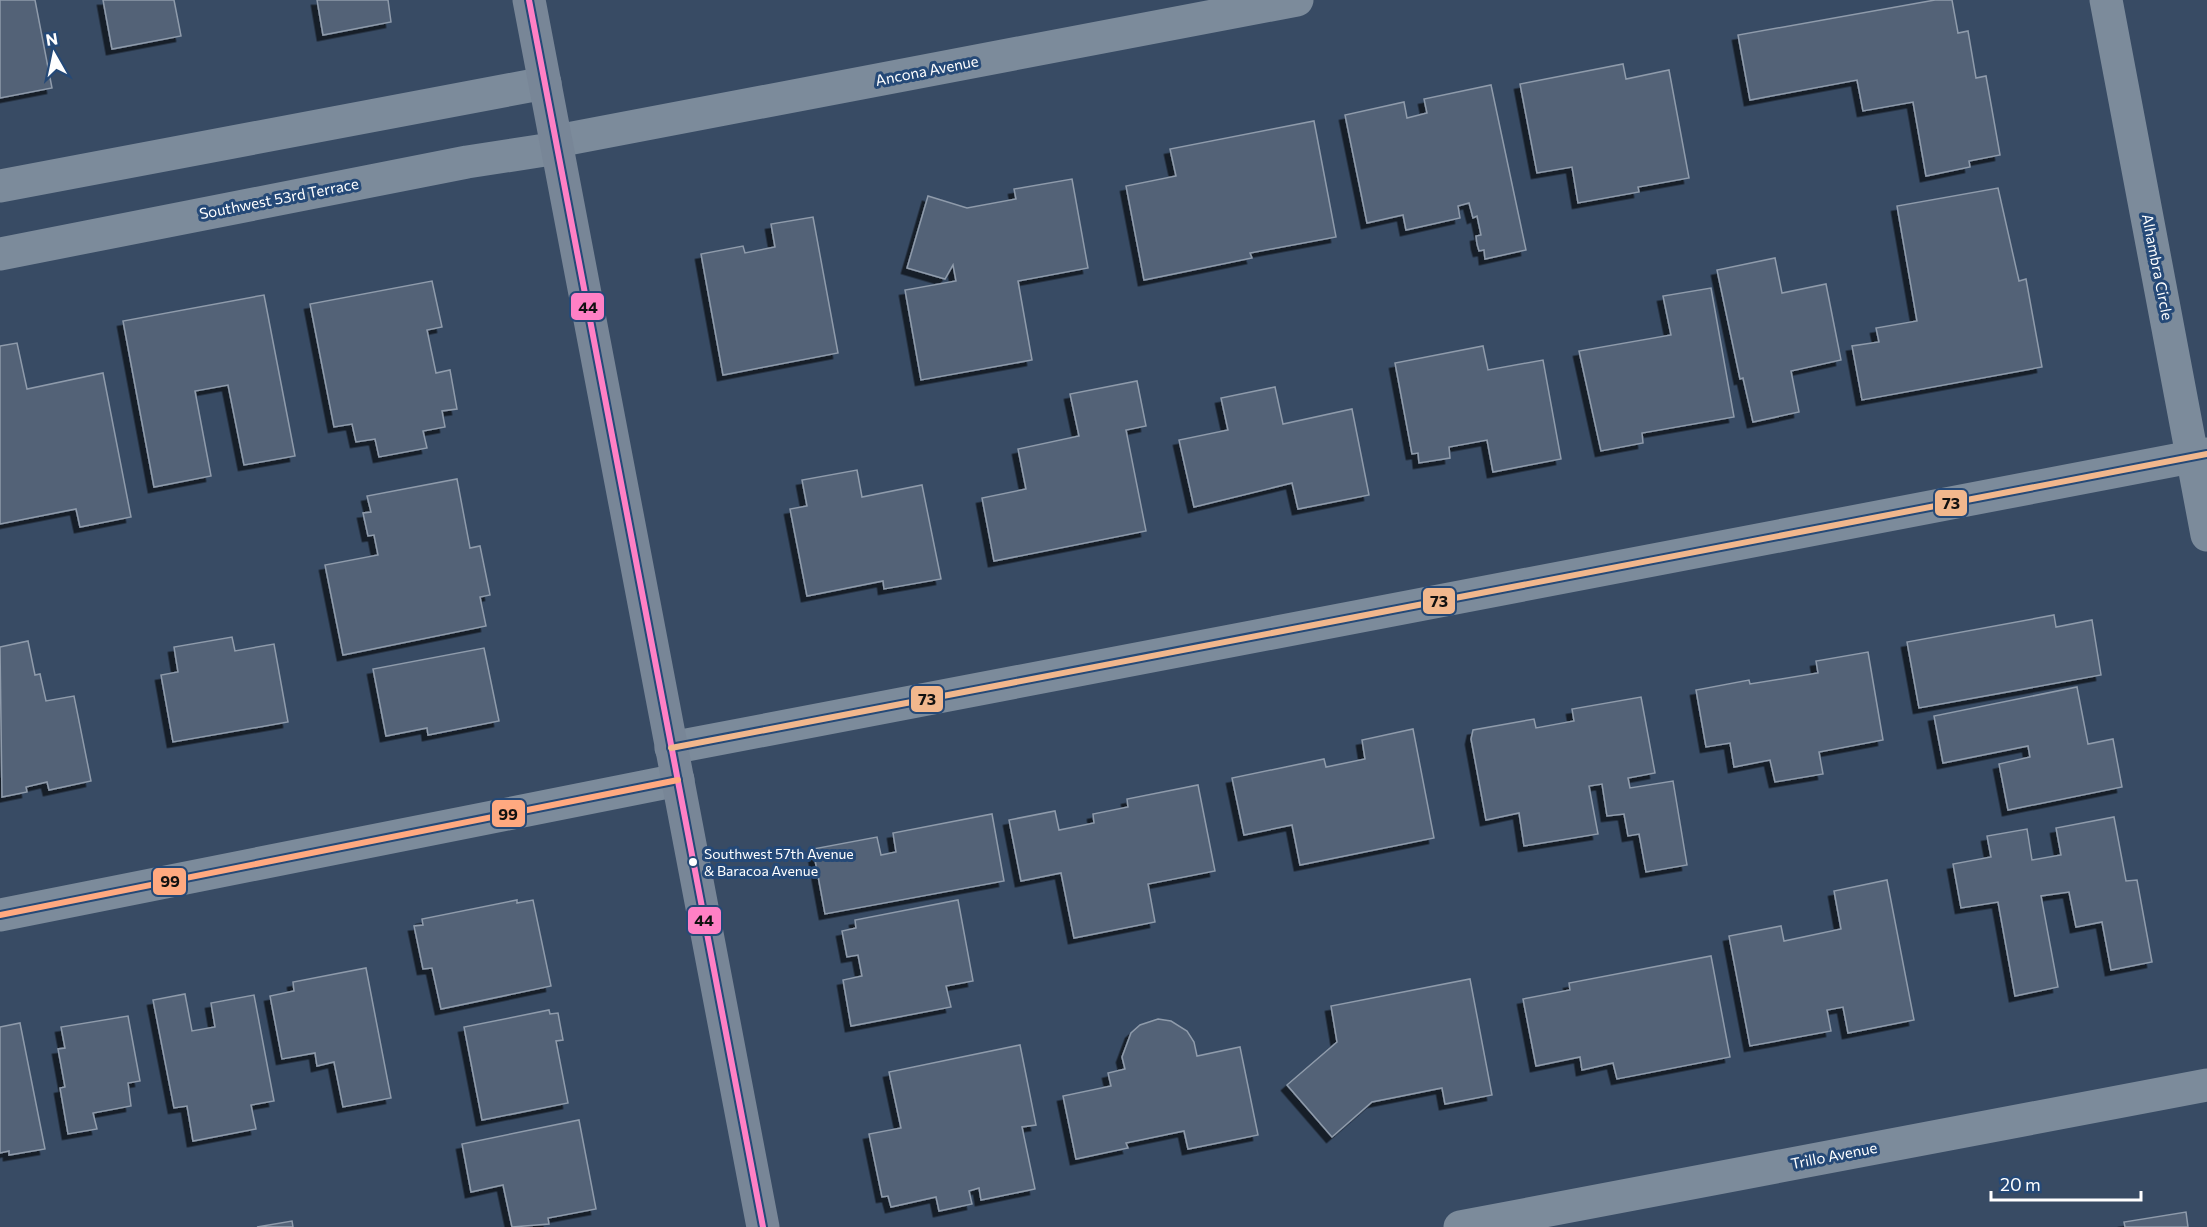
<svg xmlns="http://www.w3.org/2000/svg" width="2207" height="1227" viewBox="0 0 2207 1227" font-family="Commissioner,sans-serif">
  <style>
    .building { fill: #526277; stroke: #8f9bab; stroke-width: 1.5; filter: url(#shadow) }
    .lines { fill: none; stroke-linecap: round; stroke-linejoin: round }
    .minor { stroke: #7c8b9b; stroke-width: 33 }
    .tertiary { stroke: #7c8b9b; stroke-width: 33 }
    .secondary { stroke: #788697; stroke-width: 33 }
    .bus-1-casing { stroke: #254977; stroke-width: 10 }
    .bus-2-casing { stroke: #254977; stroke-width: 10 }
    .bus-3-casing { stroke: #254977; stroke-width: 10 }
    .bus-1 { stroke: #ff80c5; stroke-width: 6 }
    .bus-2 { stroke: #f1b78d; stroke-width: 6 }
    .bus-3 { stroke: #ffa980; stroke-width: 6 }
    .bus-dot { fill: #fff; stroke: #254977; stroke-width: 2 }
    .labels { text-anchor: middle; stroke-width: 6; stroke-linejoin: round; paint-order: stroke }
    .bus-label { font-size: 14px; fill: #fff; stroke: #254977; text-anchor: start }
    .street-label { font-size: 15px; fill: #fff; stroke: #254977 }
    .line-badge { stroke: #254977; stroke-width: 2 }
    .pale-badge-label { font-size: 16px; text-anchor: middle; font-weight: bold; fill: #111 }
  </style>
  <defs>
    <filter id="shadow"><feDropShadow dx="-5.5" dy="5.5" stdDeviation="0" flood-color="#0009"/></filter>
  </defs>
  <rect width="100%" height="100%" fill="#384b64"/>
  <g class="building">
    <polygon points="0,0 35,0 52,88 0,98"/>
    <polygon points="103,0 174,0 181,36 112,49"/>
    <polygon points="317,0 388,0 391,22 323,35"/>
    <polygon points="1935,0 1952,0 1958,33 1968,31 1976,78 1986,76 2000,155 1969,161 1970,167 1926,176 1913,102 1863,111 1857,80 1750,100 1738,35"/>
    <polygon points="1623,64 1626,79 1669,70 1689,178 1638,187 1639,192 1578,203 1572,167 1537,173 1520,84"/>
    <polygon points="1491,85 1526,250 1485,259 1484,250 1479,251 1477,244 1476,236 1481,235 1477,216 1473,218 1469,203 1458,206 1460,218 1406,230 1403,215 1367,223 1345,115 1404,102 1407,118 1427,113 1424,99"/>
    <polygon points="1314,121 1336,237 1250,253 1252,258 1144,280 1126,186 1176,176 1170,149"/>
    <polygon points="1072,179 1088,268 1018,281 1032,360 921,380 905,290 956,281 953,265 945,279 907,268 928,196 967,208 1016,199 1014,189"/>
    <polygon points="1998,188 2019,281 2026,279 2042,367 1862,400 1852,346 1879,342 1876,328 1917,321 1897,206"/>
    <polygon points="813,217 838,353 723,375 701,254 743,246 745,253 775,247 771,224"/>
    <polygon points="1775,258 1782,293 1826,284 1841,360 1791,371 1799,412 1753,422 1743,378 1740,379 1717,270"/>
    <polygon points="432,281 442,327 427,330 436,373 450,370 457,409 442,411 445,427 423,431 427,448 379,457 375,439 356,442 352,424 334,427 310,304"/>
    <polygon points="1711,288 1734,417 1642,433 1643,443 1601,451 1579,351 1671,335 1663,296"/>
    <polygon points="264,295 295,456 244,465 228,385 195,391 211,476 154,487 123,321"/>
    <polygon points="17,343 27,389 103,373 131,517 80,527 76,509 0,524 0,346"/>
    <polygon points="1483,346 1488,370 1543,360 1561,459 1493,472 1487,440 1449,447 1450,458 1419,463 1418,453 1412,454 1395,363"/>
    <polygon points="1137,381 1146,426 1126,430 1146,531 994,561 982,498 1026,489 1018,449 1079,436 1070,394"/>
    <polygon points="1275,387 1283,424 1352,409 1369,495 1298,509 1292,483 1194,507 1179,440 1228,430 1221,398"/>
    <polygon points="857,470 862,497 922,485 941,579 884,589 883,581 807,596 790,509 807,506 802,480"/>
    <polygon points="457,479 470,548 480,546 490,595 480,597 486,626 343,655 325,565 378,555 374,535 368,536 363,513 371,512 367,496"/>
    <polygon points="2054,615 2056,627 2092,620 2101,675 1919,708 1907,642"/>
    <polygon points="232,637 235,651 274,644 288,722 173,742 161,675 178,672 174,647"/>
    <polygon points="28,641 35,675 40,674 46,701 74,696 91,781 49,790 47,782 26,787 27,792 2,797 0,647"/>
    <polygon points="484,648 499,721 428,735 427,728 386,736 373,669"/>
    <polygon points="1868,652 1883,740 1819,752 1823,774 1775,782 1770,760 1734,767 1730,743 1706,747 1696,690 1749,680 1750,684 1818,673 1816,661"/>
    <polygon points="2077,687 2088,744 2113,739 2122,787 2008,810 1999,764 2030,757 2028,746 1943,763 1934,716"/>
    <polygon points="1641,697 1655,773 1628,778 1630,788 1673,781 1687,865 1646,872 1639,834 1628,836 1624,814 1607,816 1602,784 1589,786 1598,834 1524,846 1519,813 1486,820 1471,739 1473,730 1534,719 1536,728 1574,721 1572,709"/>
    <polygon points="1413,729 1434,838 1300,865 1292,825 1244,835 1232,778 1324,759 1326,767 1365,759 1362,740"/>
    <polygon points="1198,785 1215,871 1148,884 1155,922 1074,938 1061,873 1021,881 1009,820 1055,811 1059,830 1094,823 1093,814 1128,807 1127,799"/>
    <polygon points="992,814 1004,881 825,914 813,849 877,837 881,855 896,852 893,833"/>
    <polygon points="2114,817 2126,881 2137,880 2152,962 2111,970 2102,922 2076,927 2069,892 2041,896 2058,987 2015,996 1998,902 1961,908 1953,864 1991,857 1987,836 2027,829 2032,860 2061,855 2056,828"/>
    <polygon points="1887,880 1914,1020 1848,1033 1843,1007 1827,1010 1831,1031 1750,1046 1729,936 1781,926 1784,941 1841,929 1834,891"/>
    <polygon points="517,900 517,903 533,900 551,986 441,1009 432,968 423,969 414,926 423,925 422,919"/>
    <polygon points="958,900 973,981 946,986 951,1007 851,1026 843,980 862,976 858,955 847,957 842,931 856,928 855,920"/>
    <polygon points="1711,956 1730,1057 1617,1079 1613,1063 1582,1070 1580,1057 1536,1066 1523,999 1570,990 1569,983"/>
    <polygon points="366,968 391,1098 343,1107 334,1062 317,1066 315,1053 282,1059 270,996 294,991 293,982"/>
    <polygon points="1470,979 1492,1095 1445,1104 1442,1088 1372,1102 1332,1137 1287,1085 1337,1042 1331,1006"/>
    <polygon points="185,994 192,1031 215,1027 211,1003 254,995 274,1101 251,1105 256,1129 193,1141 187,1106 174,1108 153,1000"/>
    <polygon points="549,1010 550,1014 558,1013 563,1040 556,1041 568,1103 482,1120 464,1027"/>
    <polygon points="128,1016 140,1081 128,1083 131,1106 93,1113 97,1129 68,1134 60,1088 65,1087 58,1049 65,1048 61,1027"/>
    <polygon points="1158,1019 1171,1021 1187,1031 1194,1042 1197,1056 1240,1047 1258,1135 1188,1149 1184,1131 1126,1143 1128,1148 1076,1159 1063,1096 1111,1086 1108,1073 1125,1069 1122,1057 1131,1033 1140,1025"/>
    <polygon points="20,1023 45,1149 9,1155 9,1151 0,1153 0,1027"/>
    <polygon points="1020,1045 1036,1125 1022,1127 1035,1189 981,1200 979,1188 969,1191 972,1204 939,1211 936,1197 891,1207 888,1196 882,1197 869,1134 901,1128 889,1072"/>
    <polygon points="579,1120 596,1209 548,1218 549,1224 512,1227 503,1185 471,1192 462,1144"/>
    <polygon points="2186,1212 2188,1227 2125,1227 2124,1222"/>
    <polygon points="292,1221 293,1227 257,1227"/>
  </g>
  <g class="lines">
    <g class="minor">
      <polyline points="557,141 1297,0"/>
      <polyline points="0,186 545,83"/>
      <polyline points="0,254 467,162 558,148"/>
      <polyline points="671,748 2207,454"/>
      <polyline points="0,915 678,780"/>
      <polyline points="1460,1227 2207,1085"/>
    </g>
    <polyline class="tertiary" points="2106,0 2207,535"/>
    <polyline class="secondary" points="529,0 763,1227"/>
    <g class="bus-1-casing">
      <polyline id="bus-1" points="529,0 763,1227"/>
    </g>
    <g class="bus-2-casing">
      <polyline id="bus-2" points="671,748 2207,454"/>
    </g>
    <g class="bus-3-casing">
      <polyline id="bus-3" points="0,915 678,780"/>
    </g>
    <use href="#bus-1" class="bus-1"/>
    <use href="#bus-2" class="bus-2"/>
    <use href="#bus-3" class="bus-3"/>
  </g>
  <circle class="bus-dot" cx="693" cy="862" r="5"/>
  <g class="labels">
    <g class="bus-label">
      <text x="704" y="859">Southwest 57th Avenue<tspan x="704" dy="17">&amp; Baracoa Avenue</tspan></text>
    </g>
    <g class="street-label">
      <text transform="translate(927 71) rotate(-11)" y="5">Ancona Avenue</text>
      <text transform="translate(279 199) rotate(-11)" y="5">Southwest 53rd Terrace</text>
      <text transform="translate(2157 267) rotate(79)" y="5">Alhambra Circle</text>
      <text transform="translate(1834 1156) rotate(-11)" y="5">Trillo Avenue</text>
    </g>
  </g>
  <g class="line-badge">
    <rect x="570" y="292" width="35" height="29" rx="6" fill="#ff80c5"/>
    <rect x="1934" y="489" width="34" height="28" rx="6" fill="#f1b78d"/>
    <rect x="1422" y="587" width="34" height="28" rx="6" fill="#f1b78d"/>
    <rect x="910" y="685" width="34" height="28" rx="6" fill="#f1b78d"/>
    <rect x="491" y="799" width="35" height="29" rx="6" fill="#ffa980"/>
    <rect x="152" y="867" width="35" height="29" rx="6" fill="#ffa980"/>
    <rect x="687" y="906" width="35" height="29" rx="6" fill="#ff80c5"/>
  </g>
  <g class="pale-badge-label">
    <text x="588" y="313">44</text>
    <text x="1951" y="509">73</text>
    <text x="1439" y="607">73</text>
    <text x="927" y="705">73</text>
    <text x="508" y="820">99</text>
    <text x="170" y="887">99</text>
    <text x="704" y="926">44</text>
  </g>
  <g transform="translate(54 54) rotate(351)" stroke="#254977" stroke-width="4.5" paint-order="stroke">
  <path d="M0-4.5L10 22L0 15L-10 22Z" fill="#ffffff"/>
  <text y="-9" font-size="16" font-weight="bold" text-anchor="middle" fill="#ffffff">N</text>
  </g>
  <path d="M1991 1191v9h150v-9" fill="none" stroke="#ffffff" stroke-width="3"/>
  <text x="2000" y="1191" font-size="18" fill="#ffffff" stroke="#254977" stroke-width="4.5" paint-order="stroke">20 m</text>
</svg>
